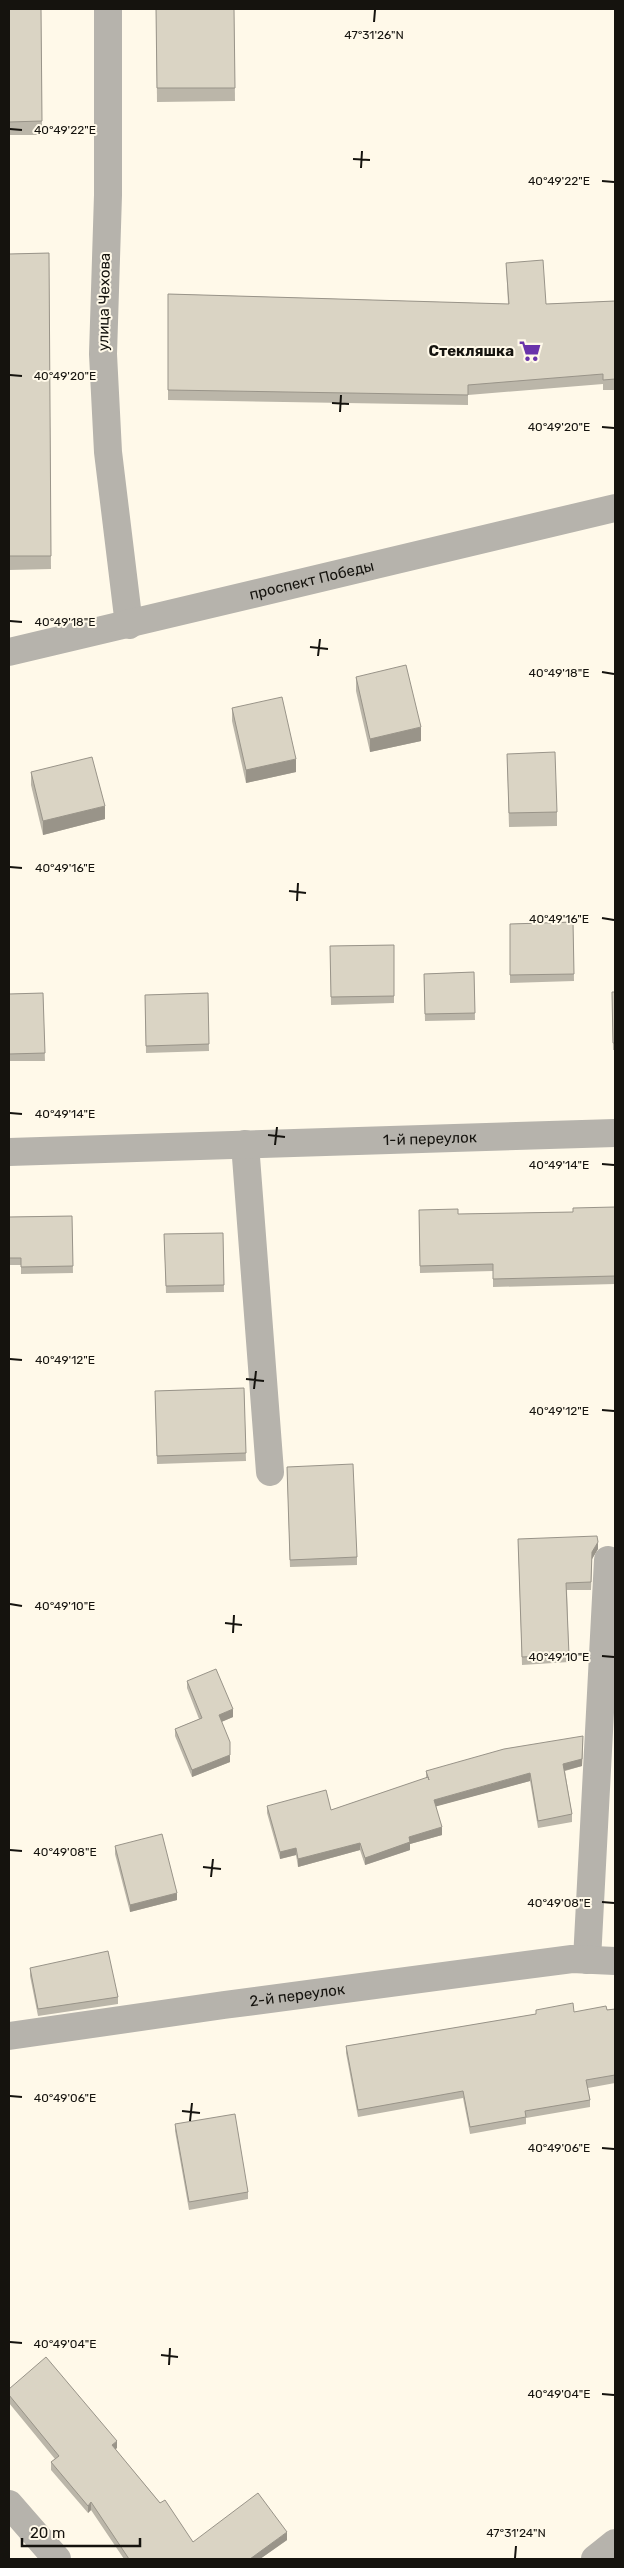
<svg xmlns="http://www.w3.org/2000/svg" width="624" height="2568" viewBox="0 0 624 2568" font-family="Rubik,sans-serif">
  <style>
    .lines { fill: none; stroke-linecap: round; stroke-linejoin: round }
    .street { stroke: #b6b3ac; stroke-width: 28 }
    .wall { fill: #bbb6a9 }
    .shaded-wall { fill: #999489 }
    .building { fill: #dad4c4; stroke: #999489 }
    .ticks { fill: none; stroke: #15130e; stroke-width: 2 }
    .labels { text-anchor: middle; stroke-width: 4; stroke-linejoin: round; paint-order: stroke }
    .street-label { font-size: 15px; fill: #15130e; stroke: #fff9e9 }
    .poi-label { font-size: 15px; font-weight: bold; fill: #15130e; stroke: #fff9e9; text-anchor: end }
    .ticks-label { font-size: 12px; text-anchor: middle; fill: #15130e; stroke: #fff9e9; stroke-width: 4; stroke-linejoin: round; paint-order: stroke }
  </style>
  <rect width="100%" height="100%" fill="#fff9e9"/>
  <g class="lines">
    <g class="street">
      <polyline points="108,9 108,195 103,354 108,452 129,625"/>
      <path id="s1" d="M 9,652 L 615,508"/>
      <polyline points="245,1144 270,1472"/>
      <path id="s2" d="M 9,1152 L 615,1133"/>
      <polyline points="587,1960 608,1560"/>
      <path id="s3" d="M 9,2036 L 224,2005 L 572,1959 L 615,1961"/>
      <polyline points="9,2504 57,2559"/>
      <polyline points="595,2559 615,2543"/>
    </g>
  </g>
  <g class="wall">
    <polygon points="9,9 41,9 42,135 9,135"/>
    <polygon points="156,9 234,9 235,101 157,102"/>
    <polygon points="49,253 51,569 9,570 9,254"/>
    <polygon points="506,263 546,304 615,301 615,390 603,390 603,384 468,395 468,405 168,400 168,294 508,304"/>
    <polygon points="356,677 421,741 370,752 356,691"/>
    <polygon points="232,708 296,772 246,783 232,721"/>
    <polygon points="507,754 557,812 557,826 509,827"/>
    <polygon points="31,772 105,819 43,835 31,785"/>
    <polygon points="573,922 574,981 510,983 510,924"/>
    <polygon points="394,945 394,1003 331,1005 330,946"/>
    <polygon points="474,972 475,1020 425,1021 424,974"/>
    <polygon points="612,992 615,992 615,1050 613,1050"/>
    <polygon points="43,993 45,1061 9,1061 9,994"/>
    <polygon points="208,993 209,1051 146,1053 145,995"/>
    <polygon points="615,1207 615,1284 493,1287 493,1271 420,1273 419,1210 458,1214 573,1212"/>
    <polygon points="72,1216 73,1273 21,1274 21,1265 9,1265 9,1217"/>
    <polygon points="223,1233 224,1292 166,1293 164,1234"/>
    <polygon points="244,1388 246,1461 157,1464 155,1391"/>
    <polygon points="287,1467 357,1557 357,1565 290,1567"/>
    <polygon points="518,1539 598,1549 592,1559 591,1590 567,1590 569,1662 522,1665"/>
    <polygon points="187,1681 233,1717 221,1722 230,1762 192,1777 175,1736 175,1729 199,1719 187,1688"/>
    <polygon points="583,1743 582,1766 565,1771 572,1814 572,1822 538,1828 530,1781 436,1806 442,1835 410,1844 410,1850 365,1865 360,1850 298,1867 296,1855 280,1859 267,1813 267,1806 331,1810 426,1778 426,1771"/>
    <polygon points="115,1846 177,1900 130,1912 115,1854"/>
    <polygon points="30,1968 118,1997 118,2004 38,2016 30,1976"/>
    <polygon points="615,2009 615,2083 588,2088 590,2100 590,2107 526,2118 526,2124 470,2134 463,2098 358,2117 346,2053 346,2046 536,2014 536,2010 574,2012"/>
    <polygon points="175,2124 248,2192 248,2199 189,2210 175,2131"/>
    <polygon points="9,2389 117,2448 115,2449 193,2542 287,2540 260,2559 124,2559 91,2510 88,2513 51,2470 51,2462 55,2459 9,2403"/>
  </g>
  <g class="shaded-wall">
    <polygon points="421,727 421,741 370,752 370,739"/>
    <polygon points="296,759 296,772 246,783 246,770"/>
    <polygon points="105,806 105,819 43,835 43,821"/>
    <polygon points="598,1542 598,1549 592,1559 591,1590 592,1552"/>
    <polygon points="233,1709 233,1717 219,1723 219,1715"/>
    <polygon points="583,1736 582,1766 563,1771 563,1764"/>
    <polygon points="230,1755 230,1762 192,1777 192,1770"/>
    <polygon points="530,1773 530,1781 434,1807 434,1800"/>
    <polygon points="442,1827 442,1835 410,1844 410,1850 365,1865 365,1858 409,1837"/>
    <polygon points="360,1843 360,1850 298,1867 298,1859"/>
    <polygon points="296,1848 296,1855 280,1859 280,1852"/>
    <polygon points="177,1893 177,1900 130,1912 130,1905"/>
    <polygon points="117,2441 117,2448 112,2452 112,2445"/>
    <polygon points="91,2502 91,2510 88,2513 88,2506"/>
    <polygon points="287,2532 287,2540 260,2559 250,2559"/>
  </g>
  <g class="building">
    <polygon points="9,9 41,9 42,121 9,122"/>
    <polygon points="156,9 234,9 235,88 157,88"/>
    <polygon points="49,253 51,556 9,556 9,254"/>
    <polygon points="543,260 546,304 615,301 615,379 603,380 603,374 468,385 468,395 168,390 168,294 509,304 506,263"/>
    <polygon points="406,665 421,727 370,739 356,677"/>
    <polygon points="282,697 296,759 246,770 232,708"/>
    <polygon points="555,752 557,812 509,813 507,754"/>
    <polygon points="92,757 105,806 43,821 31,772"/>
    <polygon points="573,922 574,974 510,975 510,924"/>
    <polygon points="394,945 394,996 331,997 330,946"/>
    <polygon points="474,972 475,1013 425,1014 424,974"/>
    <polygon points="612,992 615,992 615,1043 613,1043"/>
    <polygon points="43,993 45,1053 9,1054 9,994"/>
    <polygon points="208,993 209,1044 146,1046 145,995"/>
    <polygon points="615,1207 615,1276 493,1279 493,1264 420,1266 419,1210 458,1209 458,1214 573,1212 573,1208"/>
    <polygon points="72,1216 73,1266 21,1267 21,1258 9,1258 9,1217"/>
    <polygon points="223,1233 224,1285 166,1286 164,1234"/>
    <polygon points="244,1388 246,1453 157,1456 155,1391"/>
    <polygon points="353,1464 357,1557 290,1560 287,1467"/>
    <polygon points="597,1536 598,1542 592,1552 591,1582 566,1583 569,1655 522,1657 518,1539"/>
    <polygon points="216,1669 233,1709 219,1715 230,1742 230,1755 192,1770 175,1729 202,1718 187,1681"/>
    <polygon points="583,1736 582,1759 563,1764 572,1814 538,1821 530,1773 434,1800 442,1827 409,1837 410,1842 365,1858 360,1843 298,1859 296,1848 280,1852 267,1806 326,1790 331,1810 428,1777 429,1780 426,1771 504,1749"/>
    <polygon points="162,1834 177,1893 130,1905 115,1846"/>
    <polygon points="108,1951 118,1997 38,2009 30,1968"/>
    <polygon points="573,2003 574,2012 606,2006 607,2010 615,2009 615,2075 586,2080 590,2100 525,2111 526,2117 470,2127 463,2091 358,2110 346,2046 536,2014 536,2010"/>
    <polygon points="235,2114 248,2192 189,2202 175,2124"/>
    <polygon points="46,2357 117,2441 112,2445 160,2503 165,2500 193,2542 258,2493 287,2532 250,2559 129,2559 91,2502 88,2506 51,2462 59,2456 9,2395 9,2389"/>
  </g>
  <path class="ticks" d="M 374,22 L 375,10M 10,129 L 22,130M 353,159 L 370,160M 361,168 L 362,151M 602,181 L 614,182M 10,375 L 22,376M 332,403 L 349,404M 340,412 L 341,395M 602,427 L 614,428M 10,621 L 22,622M 310,647 L 328,649M 318,656 L 320,639M 602,672 L 614,674M 10,867 L 22,868M 289,891 L 306,893M 297,901 L 298,883M 602,918 L 614,920M 10,1113 L 22,1114M 268,1135 L 285,1137M 275,1145 L 277,1127M 602,1164 L 614,1165M 10,1359 L 22,1360M 246,1379 L 264,1381M 254,1389 L 256,1371M 602,1410 L 614,1411M 10,1604 L 22,1606M 225,1623 L 242,1625M 233,1633 L 234,1615M 602,1656 L 614,1657M 10,1850 L 22,1851M 203,1867 L 221,1869M 211,1877 L 213,1859M 602,1902 L 614,1903M 10,2096 L 22,2097M 182,2111 L 200,2113M 190,2121 L 192,2103M 602,2148 L 614,2149M 10,2342 L 22,2343M 161,2355 L 178,2357M 169,2365 L 170,2348M 602,2394 L 614,2395M 515,2558 L 516,2546"/>
  <defs>
    <g id="supermarket-bare" transform="scale(1.725)"><path d="M-6-5.5h2.5l.6 2H6L4.5 2H-2.5L-4.4-4H-6ZM-1.5 3.2a1.3 1.3 0 1 0 .1 0ZM3 3.2a1.3 1.3 0 1 0 .1 0Z" fill="#6933aa" stroke="#fff9e9" stroke-width="2.5" paint-order="stroke"/></g>
  </defs>
  <g fill-rule="evenodd">
    <use href="#supermarket-bare" x="530" y="351"/>
  </g>
  <g class="labels">
    <g class="street-label">
      <text transform="translate(104 302) rotate(-89)" y="5">улица Чехова</text>
      <text dy="5" stroke="none"><textPath href="#s1" startOffset="311">проспект Победы</textPath></text>
      <text dy="5" stroke="none"><textPath href="#s2" startOffset="421">1-й переулок</textPath></text>
      <text dy="5" stroke="none"><textPath href="#s3" startOffset="291">2-й переулок</textPath></text>
    </g>
    <g class="poi-label">
      <text x="514" y="356">Стекляшка</text>
    </g>
  </g>
  <g class="ticks-label">
    <text x="374" y="39">47°31'26"N</text>
    <text x="65" y="134">40°49'22"E</text>
    <text x="559" y="185">40°49'22"E</text>
    <text x="65" y="380">40°49'20"E</text>
    <text x="559" y="431">40°49'20"E</text>
    <text x="65" y="626">40°49'18"E</text>
    <text x="559" y="677">40°49'18"E</text>
    <text x="65" y="872">40°49'16"E</text>
    <text x="559" y="923">40°49'16"E</text>
    <text x="65" y="1118">40°49'14"E</text>
    <text x="559" y="1169">40°49'14"E</text>
    <text x="65" y="1364">40°49'12"E</text>
    <text x="559" y="1415">40°49'12"E</text>
    <text x="65" y="1610">40°49'10"E</text>
    <text x="559" y="1661">40°49'10"E</text>
    <text x="65" y="1856">40°49'08"E</text>
    <text x="559" y="1907">40°49'08"E</text>
    <text x="65" y="2102">40°49'06"E</text>
    <text x="559" y="2152">40°49'06"E</text>
    <text x="65" y="2348">40°49'04"E</text>
    <text x="559" y="2398">40°49'04"E</text>
    <text x="516" y="2537">47°31'24"N</text>
  </g>
  <rect width="624" height="2568" fill="none" stroke="#15130e" stroke-width="20"/>
  <path d="M22 2538v8h118v-8" fill="none" stroke="#15130e" stroke-width="2.5"/>
  <text x="30" y="2538" font-size="15" fill="#15130e" stroke="#fff9e9" stroke-width="4" paint-order="stroke">20 m</text>
</svg>
